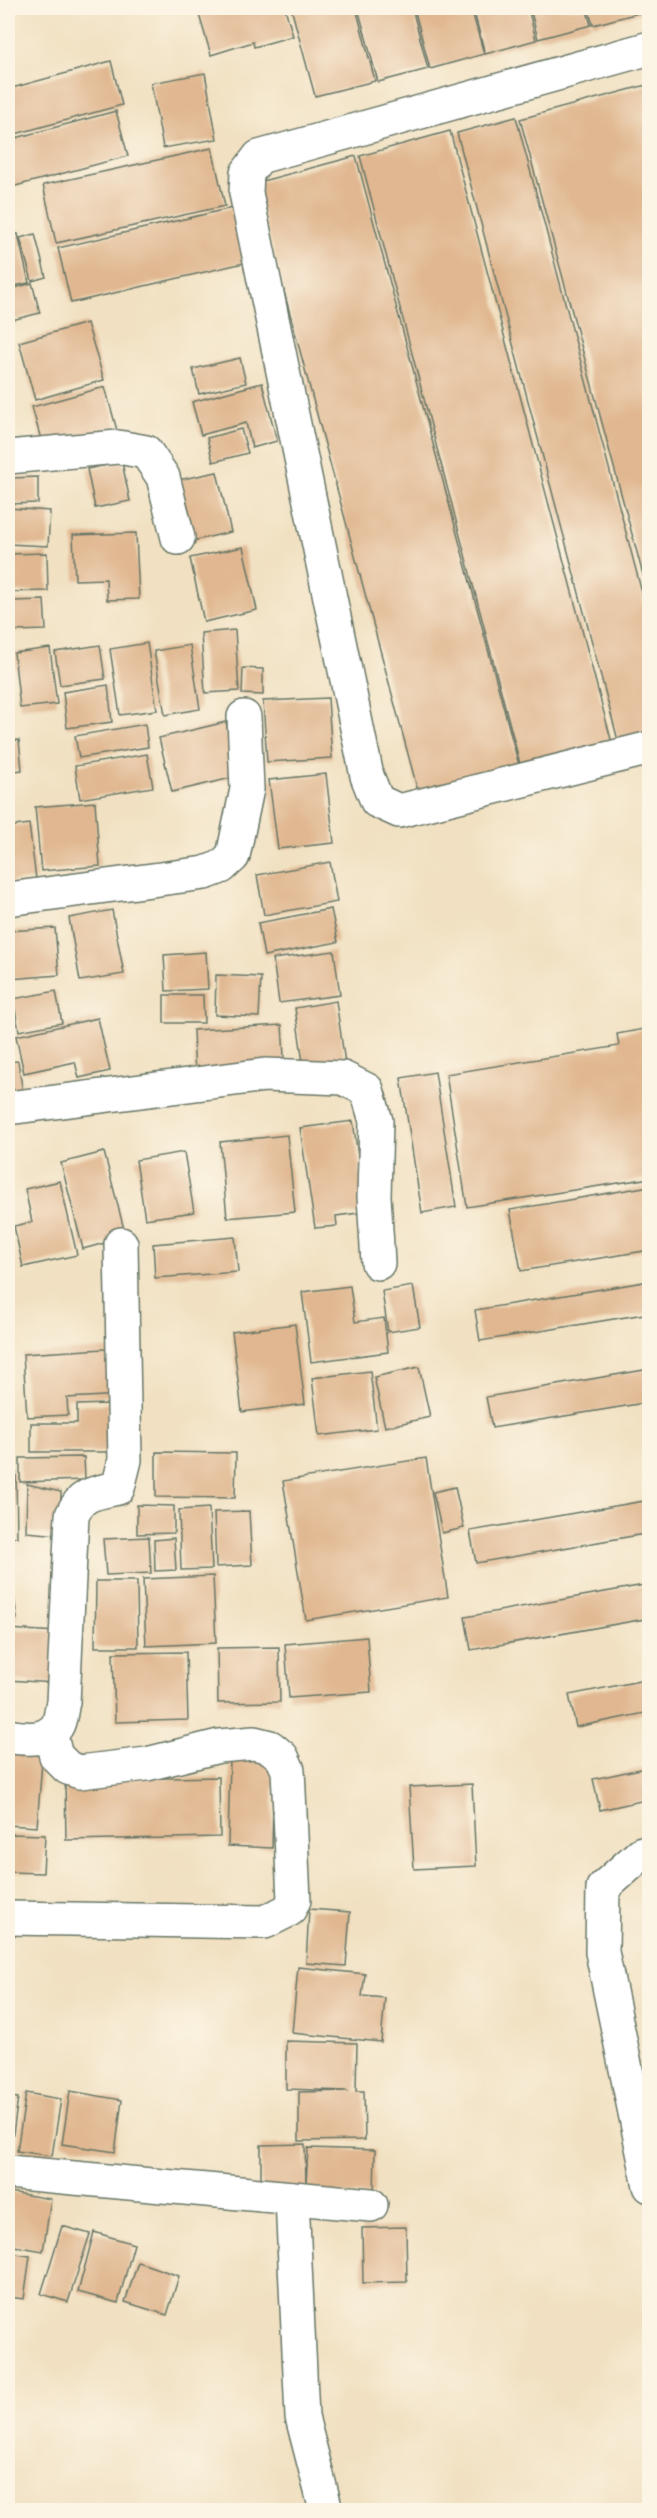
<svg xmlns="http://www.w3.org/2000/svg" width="657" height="2518" viewBox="0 0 657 2518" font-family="Mali,sans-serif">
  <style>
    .building { fill: #e0b790 }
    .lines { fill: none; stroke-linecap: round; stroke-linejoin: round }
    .minor-casing { stroke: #687666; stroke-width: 36 }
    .minor { stroke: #fff; stroke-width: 33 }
  </style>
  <rect width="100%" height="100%" fill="#fcf5e5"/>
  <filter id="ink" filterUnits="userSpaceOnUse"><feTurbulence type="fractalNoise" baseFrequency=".0167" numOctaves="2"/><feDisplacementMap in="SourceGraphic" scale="12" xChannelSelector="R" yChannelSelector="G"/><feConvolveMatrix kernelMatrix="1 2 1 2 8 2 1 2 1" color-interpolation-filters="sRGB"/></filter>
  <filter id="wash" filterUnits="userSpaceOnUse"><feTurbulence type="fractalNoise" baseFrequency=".008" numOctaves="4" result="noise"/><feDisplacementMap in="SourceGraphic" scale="24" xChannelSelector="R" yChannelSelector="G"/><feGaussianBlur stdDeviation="1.35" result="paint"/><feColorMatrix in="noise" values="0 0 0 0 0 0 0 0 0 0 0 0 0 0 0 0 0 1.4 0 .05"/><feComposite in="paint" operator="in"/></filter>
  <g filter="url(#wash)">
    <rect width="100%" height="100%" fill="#f1e1c2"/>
    <g id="blocks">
      <g class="building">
        <polygon points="197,8 285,8 293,36 254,47 253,42 211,55"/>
        <polygon points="291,8 356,8 375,81 315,96"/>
        <polygon points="358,8 412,8 428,69 378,82"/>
        <polygon points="414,8 471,8 484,54 430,69"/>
        <polygon points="473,8 528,8 536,40 485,54"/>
        <polygon points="530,8 586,8 591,25 538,39"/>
        <polygon points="588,8 650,8 650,10 593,25"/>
        <polygon points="111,61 122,105 8,136 8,89"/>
        <polygon points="205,73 217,139 163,148 151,83"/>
        <polygon points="650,84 650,596 649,597 520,119"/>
        <polygon points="116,111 128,156 8,188 8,140"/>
        <polygon points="516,117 650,623 650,740 620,748 457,133"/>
        <polygon points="450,131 613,747 522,771 360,156"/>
        <polygon points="212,148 225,206 56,243 43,185"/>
        <polygon points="356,156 520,769 419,795 255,183"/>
        <polygon points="232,208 244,263 71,303 58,248"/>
        <polygon points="18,234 29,283 8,287 8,236"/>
        <polygon points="35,234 46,277 32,281 20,238"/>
        <polygon points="32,283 40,313 8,321 8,290"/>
        <polygon points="87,323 104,380 35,400 19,342"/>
        <polygon points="240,358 246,383 199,394 193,369"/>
        <polygon points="262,383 277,441 252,448 246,423 201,435 192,402"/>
        <polygon points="105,387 118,434 45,454 32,407"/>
        <polygon points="241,429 248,453 213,462 207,438"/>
        <polygon points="122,462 130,501 95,508 87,469"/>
        <polygon points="217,472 231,532 192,541 178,480"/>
        <polygon points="38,477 38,503 8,504 8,478"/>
        <polygon points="8,508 50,511 48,546 8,544"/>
        <polygon points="136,533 139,599 107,600 106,579 75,580 73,535"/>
        <polygon points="243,547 257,610 204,622 190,558"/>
        <polygon points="47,553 48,591 8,592 8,554"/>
        <polygon points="44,600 46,630 13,631 12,601"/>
        <polygon points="235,630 239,691 205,693 201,633"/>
        <polygon points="147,643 157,710 120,715 110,649"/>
        <polygon points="100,645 105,679 60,685 55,652"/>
        <polygon points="190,645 200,709 165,715 154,651"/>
        <polygon points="50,648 57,704 20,708 14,653"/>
        <polygon points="243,668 263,669 263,695 242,694"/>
        <polygon points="108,685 112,722 67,728 63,692"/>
        <polygon points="328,698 332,758 267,762 263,701"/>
        <polygon points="226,722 240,776 172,792 159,738"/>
        <polygon points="145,724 148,747 79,758 75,736"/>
        <polygon points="19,740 22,770 8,772 8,741"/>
        <polygon points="147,754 153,787 80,799 75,766"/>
        <polygon points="326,774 334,843 278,849 269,780"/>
        <polygon points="95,802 100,866 41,871 35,807"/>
        <polygon points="29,824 36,879 8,882 8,827"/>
        <polygon points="330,862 337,902 264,915 257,875"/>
        <polygon points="331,909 338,942 264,956 258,923"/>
        <polygon points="112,910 124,974 80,981 69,918"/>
        <polygon points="55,928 59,975 10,979 8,931"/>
        <polygon points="334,951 340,995 279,1003 273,959"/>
        <polygon points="206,952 208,989 166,991 164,955"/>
        <polygon points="216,975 261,977 259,1017 215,1015"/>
        <polygon points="56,991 62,1023 19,1031 13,999"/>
        <polygon points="164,995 203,995 204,1023 164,1023"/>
        <polygon points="336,1001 345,1063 304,1069 295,1008"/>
        <polygon points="98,1018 110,1071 79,1078 75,1062 24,1073 16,1036"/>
        <polygon points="282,1025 285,1072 195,1077 193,1030"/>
        <polygon points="650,1028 650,1178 467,1207 446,1074 619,1046 617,1034"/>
        <polygon points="8,1032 10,1032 12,1054 8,1054"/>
        <polygon points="18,1061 24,1100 8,1102 8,1062"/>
        <polygon points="435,1072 456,1207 422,1213 401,1078"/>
        <polygon points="353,1121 366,1212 336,1216 337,1226 315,1228 300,1128"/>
        <polygon points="287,1135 295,1212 227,1218 220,1142"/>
        <polygon points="104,1152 126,1237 83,1249 61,1163"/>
        <polygon points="184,1152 194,1212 145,1219 136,1160"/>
        <polygon points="60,1181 77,1255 23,1267 14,1226 32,1222 25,1189"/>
        <polygon points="650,1186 650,1250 521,1271 510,1210"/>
        <polygon points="235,1237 238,1272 155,1278 153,1244"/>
        <polygon points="650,1281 650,1313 480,1341 475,1310"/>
        <polygon points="350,1286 355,1322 384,1318 388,1352 311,1362 302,1292"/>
        <polygon points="413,1286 420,1327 388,1332 382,1291"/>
        <polygon points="295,1324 305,1404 242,1412 232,1332"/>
        <polygon points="120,1348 123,1395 67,1398 68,1415 27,1417 23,1354"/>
        <polygon points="419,1367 430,1417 385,1427 374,1377"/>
        <polygon points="650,1369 650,1402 492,1428 486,1397"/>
        <polygon points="370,1371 377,1429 319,1436 312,1378"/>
        <polygon points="108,1404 108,1452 31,1452 31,1423 77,1423 77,1405"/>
        <polygon points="156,1452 236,1453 235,1498 156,1497"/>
        <polygon points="84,1457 85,1480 20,1482 20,1458"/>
        <polygon points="426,1458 448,1597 306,1620 283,1481"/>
        <polygon points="8,1472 16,1472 17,1537 8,1538"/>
        <polygon points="27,1484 61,1492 60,1535 26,1532"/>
        <polygon points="455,1487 464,1528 442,1533 433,1492"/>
        <polygon points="650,1500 650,1533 476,1563 470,1531"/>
        <polygon points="137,1505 174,1506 174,1533 137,1534"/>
        <polygon points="209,1508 212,1569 181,1570 179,1510"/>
        <polygon points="249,1511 252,1565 216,1567 214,1512"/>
        <polygon points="149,1537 151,1573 106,1575 103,1539"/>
        <polygon points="174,1538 176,1570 155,1571 154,1540"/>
        <polygon points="213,1576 216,1643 146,1646 143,1579"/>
        <polygon points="96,1581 137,1581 138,1647 95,1647"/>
        <polygon points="650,1584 650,1618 471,1650 465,1617"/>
        <polygon points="14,1597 17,1619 8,1621 8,1598"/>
        <polygon points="8,1629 57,1632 55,1683 8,1680"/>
        <polygon points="367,1637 371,1692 289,1698 285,1644"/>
        <polygon points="279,1647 280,1702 218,1703 217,1648"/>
        <polygon points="186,1652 188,1720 115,1722 113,1653"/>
        <polygon points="650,1679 650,1712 576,1727 569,1695"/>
        <polygon points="8,1746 43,1748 37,1827 8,1825"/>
        <polygon points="230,1758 274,1760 272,1848 228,1846"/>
        <polygon points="650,1767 650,1799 600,1810 593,1779"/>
        <polygon points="219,1777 220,1837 66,1840 65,1780"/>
        <polygon points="472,1784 476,1866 414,1869 409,1787"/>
        <polygon points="8,1834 45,1835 43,1873 8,1872"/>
        <polygon points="309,1909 350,1912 346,1966 306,1963"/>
        <polygon points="298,1967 365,1974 362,1996 385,1998 381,2042 292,2033"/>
        <polygon points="286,2041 357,2043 356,2091 364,2091 365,2140 299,2141 299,2092 348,2091 286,2089"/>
        <polygon points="70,2091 122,2100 115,2152 62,2144"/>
        <polygon points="26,2093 61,2099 52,2156 17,2151"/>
        <polygon points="8,2097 18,2098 13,2134 8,2133"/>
        <polygon points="305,2144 306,2185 308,2148 375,2150 374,2195 261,2191 261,2145"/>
        <polygon points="10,2192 51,2199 43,2251 8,2245"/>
        <polygon points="62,2226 90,2234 68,2302 41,2294"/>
        <polygon points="406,2227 407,2282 363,2283 362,2228"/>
        <polygon points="94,2232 134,2244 118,2303 78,2292"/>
        <polygon points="8,2253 30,2256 24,2299 8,2297"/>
        <polygon points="138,2262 179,2276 167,2315 125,2302"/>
      </g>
    </g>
  </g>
  <g filter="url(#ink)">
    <use href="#blocks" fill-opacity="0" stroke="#687666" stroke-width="1.5"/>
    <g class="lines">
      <g class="minor-casing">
        <g id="minor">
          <polyline points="650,48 259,157 247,173 246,193 367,776 377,801 399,811 650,748"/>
          <polyline points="8,457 118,447 146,452 163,477 178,538"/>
          <polyline points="8,899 205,873 221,867 233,856 247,789 244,717"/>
          <polyline points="8,1108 265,1075 343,1078 367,1090 376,1121 374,1196 378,1263"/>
          <path d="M 8,1736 C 23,1739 47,1742 57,1726 C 61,1720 61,1709 63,1702 L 72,1515 C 82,1492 96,1493 118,1488 L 125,1460 L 121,1244"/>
          <polyline points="650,1852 642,1853 603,1888 602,1952 650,2186"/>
          <polyline points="8,1918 265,1922 289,1910 294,1900 288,1770 282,1757 270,1747 254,1743 219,1746 147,1764 80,1772 68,1768 56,1756 50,1733"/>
          <polyline points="8,2172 371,2205"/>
          <polyline points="292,2198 302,2417 326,2510"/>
        </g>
      </g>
      <use href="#minor" class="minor"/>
    </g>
  </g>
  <rect width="657" height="2518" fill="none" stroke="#fcf5e5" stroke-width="30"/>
</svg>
